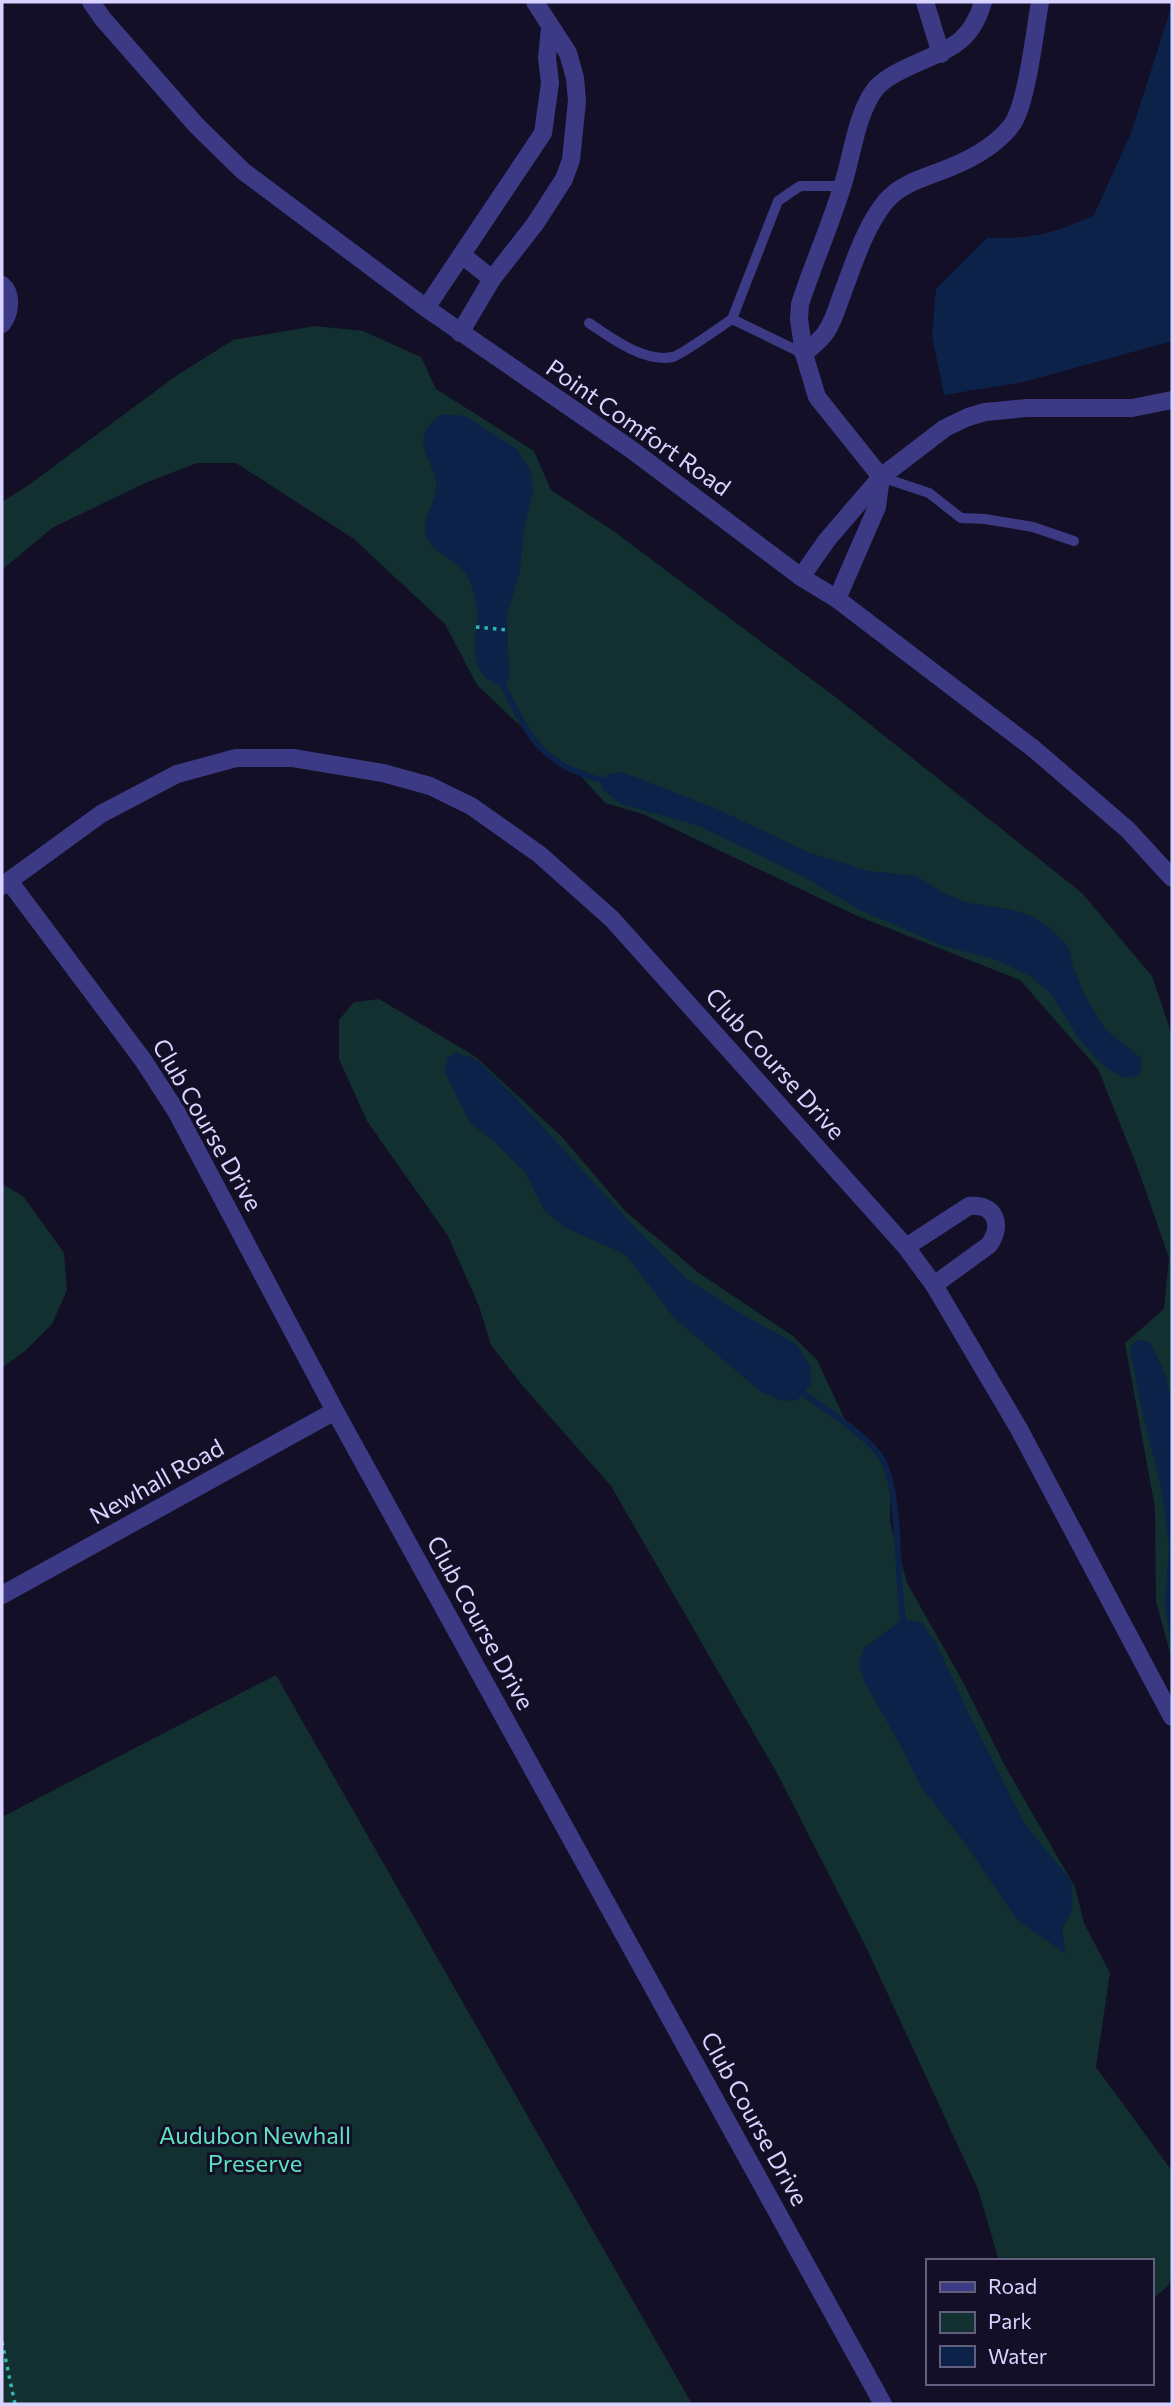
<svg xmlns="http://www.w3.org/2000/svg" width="1174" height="2406" viewBox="0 0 1174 2406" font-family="Commissioner,sans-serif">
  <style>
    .green { fill: #12302f }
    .water { fill: #0c2248 }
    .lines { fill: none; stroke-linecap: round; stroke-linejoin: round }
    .stream { stroke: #0c2248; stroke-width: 6 }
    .path { stroke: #2fb8b0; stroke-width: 3.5; stroke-dasharray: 3.5 5; stroke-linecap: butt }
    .service { stroke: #3d3a85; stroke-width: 10 }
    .minor { stroke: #3d3a85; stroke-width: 18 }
    .labels { text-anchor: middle; stroke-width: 6; stroke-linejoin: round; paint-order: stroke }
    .street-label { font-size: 24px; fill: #d9d4ff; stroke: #130f26 }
    .park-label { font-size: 24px; fill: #5fe0c0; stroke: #130f26 }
  </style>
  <rect width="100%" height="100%" fill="#130f26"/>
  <g class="green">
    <polygon points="315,326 363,331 421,357 436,389 534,451 551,490 612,530 838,699 1082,893 1152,976 1172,1035 1172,1660 1156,1601 1155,1508 1125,1343 1164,1309 1169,1258 1137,1166 1098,1069 1020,980 855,915 643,814 605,803 579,774 546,755 527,732 477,685 445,624 354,539 236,463 197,463 145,483 52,528 2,570 2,502 30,484 176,376 233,340"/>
    <polygon points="379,999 476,1057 562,1137 626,1212 699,1273 793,1336 817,1360 848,1426 879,1455 891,1484 890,1522 907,1583 962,1680 1005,1766 1075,1887 1084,1923 1110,1973 1096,2067 1172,2171 1172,2275 1168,2286 1151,2300 1151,2261 999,2261 978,2189 866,1947 778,1775 611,1486 522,1385 491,1345 479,1306 448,1236 367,1121 339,1059 339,1020 354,1002"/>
    <polygon points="2,1184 23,1196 64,1253 67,1290 52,1324 25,1351 2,1368"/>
    <polygon points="276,1675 692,2404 2,2404 2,1817"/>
  </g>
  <g class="water">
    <path d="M 1172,5 L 1172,341 L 1024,382 L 944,395 L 932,336 L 936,289 L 987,238 C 1031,239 1053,234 1094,215 L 1131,133 Z"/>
    <path d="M 442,414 L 465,416 L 517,449 L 531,471 L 533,493 L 525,525 L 519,576 L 507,614 L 509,678 L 504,687 C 465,675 477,643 477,611 C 477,603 474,593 471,585 C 464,559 433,557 426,535 C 420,518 438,503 436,484 C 432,454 406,439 442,414 Z"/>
    <polygon points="622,772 717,809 808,852 869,871 916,876 942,892 968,903 1009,909 1034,917 1051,929 1068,946 1073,966 1085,996 1105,1029 1142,1059 1139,1075 1124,1078 1106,1068 1079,1039 1051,994 1030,976 996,960 941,945 860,910 804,877 699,826 621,804 601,788 606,775"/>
    <polygon points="456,1053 476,1059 520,1102 636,1229 687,1279 747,1317 796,1344 810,1365 811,1384 797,1400 782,1401 760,1391 674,1318 626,1255 564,1227 544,1210 525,1172 491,1139 470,1123 445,1073 447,1058"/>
    <polygon points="1137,1340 1150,1342 1164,1371 1172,1401 1172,1652 1165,1603 1169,1547 1161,1487 1142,1411 1130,1348"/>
    <polygon points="903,1619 922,1623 937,1645 969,1714 1025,1824 1071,1881 1073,1900 1070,1916 1062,1928 1065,1953 1017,1920 962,1839 921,1787 902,1748 865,1683 859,1664 864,1648"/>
  </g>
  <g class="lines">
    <g class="stream">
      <path d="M 504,687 C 531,741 542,764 604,781"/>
      <path d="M 803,1393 C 826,1410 862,1432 879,1454 C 902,1485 896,1578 903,1619"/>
    </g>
    <g class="path">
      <polyline points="476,627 508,630"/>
      <polyline points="2,2342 15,2404"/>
    </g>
    <g class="service">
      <polyline points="732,319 778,201 800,186 843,186"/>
      <path d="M 589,323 C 611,338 644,363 673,357 C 680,355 722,326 732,319 L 804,354"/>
      <polyline points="881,477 929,493 961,518 985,519 1033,527 1074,541"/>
    </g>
    <g class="minor">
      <polyline points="91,2 103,19 196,125 243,171 426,308 632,450 801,577 837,599 1034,749 1128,830 1172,878"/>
      <polyline points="925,2 941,54"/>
      <polyline points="462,255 492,279"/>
      <path d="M 2,285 C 13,294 10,314 2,324"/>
      <polyline points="426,308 543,133 550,83 547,58 550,28"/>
      <polyline points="460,333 492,279 535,224 564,179 571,160 577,101 575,78 568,53 535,2"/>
      <path d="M 804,354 C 811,347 821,340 826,332 C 833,322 837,309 841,297 C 853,266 864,228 886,201 C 902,182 928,177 951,167 C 973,158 996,145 1011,126 C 1027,106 1035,29 1040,2"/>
      <path d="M 881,477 L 817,397 L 804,354 L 799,319 L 800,304 C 813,264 831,224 843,184 C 853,153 856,114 876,88 C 883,80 892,75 902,70 C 941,50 969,50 983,2"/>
      <polyline points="801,577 827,540 881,477 945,428 968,417 985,412 1027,408 1132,408 1172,400"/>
      <polyline points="837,599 877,507 881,477"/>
      <polyline points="9,881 143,1060 176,1111 335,1411 883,2404"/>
      <polyline points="2,886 101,814 177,774 236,758 293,758 383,773 430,786 471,806 539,854 612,919 906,1247 934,1285 1019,1429 1172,1717"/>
      <path d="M 906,1247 L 969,1206 C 996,1203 1003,1226 989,1245 L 934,1285"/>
      <polyline points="2,1595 335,1411"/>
    </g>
  </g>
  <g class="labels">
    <g class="street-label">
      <text transform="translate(638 428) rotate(35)" y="8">Point Comfort Road</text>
      <text transform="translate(775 1064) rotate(48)" y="8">Club Course Drive</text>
      <text transform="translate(207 1125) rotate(60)" y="8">Club Course Drive</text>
      <text transform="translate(157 1482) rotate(-29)" y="8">Newhall Road</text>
      <text transform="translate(480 1623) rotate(61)" y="8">Club Course Drive</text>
      <text transform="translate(754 2119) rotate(61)" y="8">Club Course Drive</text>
    </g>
    <g class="park-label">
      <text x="255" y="2144">Audubon Newhall<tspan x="255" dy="28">Preserve</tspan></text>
    </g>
  </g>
  <rect width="1174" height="2406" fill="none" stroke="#d9d4ff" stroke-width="7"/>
  <rect x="926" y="2259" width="228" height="126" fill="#130f26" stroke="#625e7d" stroke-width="2"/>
  <rect x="940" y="2282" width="35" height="10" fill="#3d3a85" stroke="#625e7d" stroke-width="2"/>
  <text x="988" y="2294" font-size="21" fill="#d9d4ff">Road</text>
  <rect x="940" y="2312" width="35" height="21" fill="#12302f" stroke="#625e7d" stroke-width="2"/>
  <text x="988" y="2329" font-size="21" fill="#d9d4ff">Park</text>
  <rect x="940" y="2346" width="35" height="21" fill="#0c2248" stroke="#625e7d" stroke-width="2"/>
  <text x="988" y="2364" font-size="21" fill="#d9d4ff">Water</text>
</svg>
